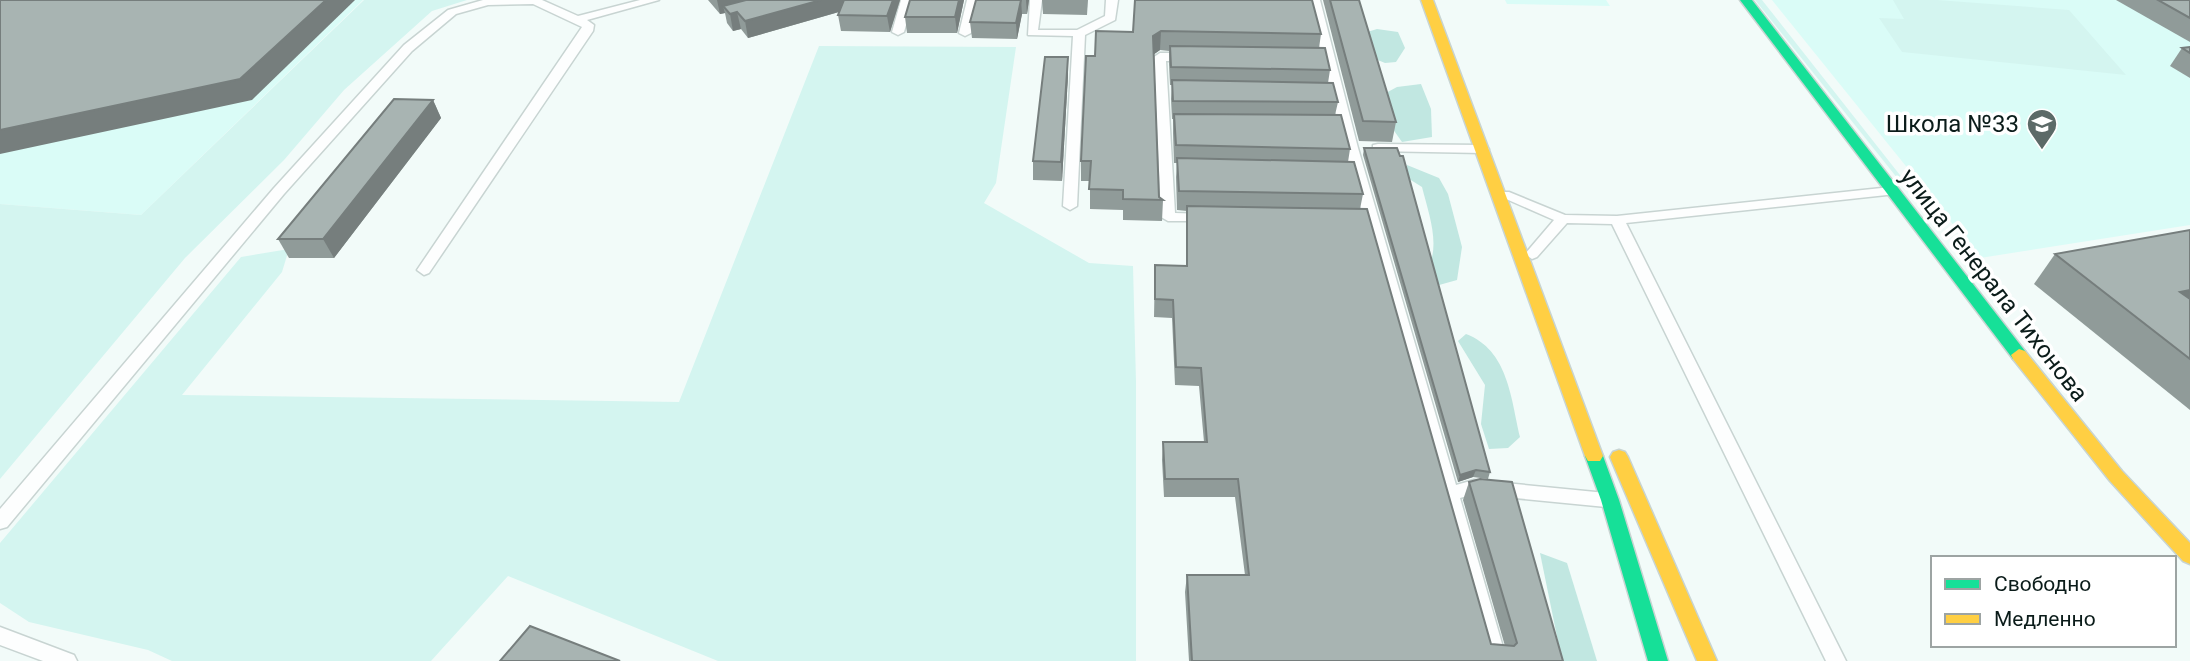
<svg xmlns="http://www.w3.org/2000/svg" width="2190" height="661" viewBox="0 0 2190 661" font-family="Roboto,sans-serif">
  <style>
    .built { fill: #dafcf7 }
    .green { fill: #d4f5f0 }
    .forest { fill: #c1e7e1 }
    .lines { fill: none; stroke-linecap: round; stroke-linejoin: round }
    .lane-casing { stroke: #c8d4d2; stroke-width: 3 }
    .fast-casing { stroke: #c8d4d2; stroke-width: 3 }
    .slow-casing { stroke: #c8d4d2; stroke-width: 3 }
    .lane { fill: #fdfefe; fill-rule: evenodd }
    .fast { fill: #16e098; fill-rule: evenodd }
    .slow { fill: #ffcf43; fill-rule: evenodd }
    .wall { fill: #909b99 }
    .shaded-wall { fill: #767e7d }
    .building { fill: #a8b4b2; stroke: #767e7d; stroke-width: 2 }
    .labels { text-anchor: middle; stroke-width: 7; stroke-linejoin: round; paint-order: stroke }
    .poi-label { font-size: 24px; fill: #0b1c1a; stroke: #fff; text-anchor: end }
    .street-label { font-size: 24px; fill: #0b1c1a; stroke: #fff }
  </style>
  <rect width="100%" height="100%" fill="#f2fbf9"/>
  <g class="built">
    <polygon points="51,0 363,0 141,215 0,204 0,9"/>
    <polygon points="1505,0 1606,0 1610,6 1507,4"/>
    <polygon points="1772,0 2190,0 2190,225 1980,258"/>
  </g>
  <g class="green">
    <polygon points="364,0 467,0 432,11 344,90 284,160 185,258 0,479 0,204 141,215"/>
    <polygon points="1755,0 1762,0 1907,184 1902,184"/>
    <polygon points="1893,0 1937,0 2069,10 2126,75 1902,52 1879,18 1904,19"/>
    <polygon points="819,46 1016,47 996,183 984,203 1089,263 1133,266 1136,382 1136,661 718,661 508,576 431,661 172,661 148,650 29,622 0,603 0,543 241,257 289,249 282,272 182,395 679,402"/>
  </g>
  <g class="forest">
    <polygon points="1377,29 1398,32 1405,48 1396,62 1385,63 1373,58 1364,33"/>
    <polygon points="1421,84 1431,109 1432,137 1402,142 1390,125 1384,94 1397,87"/>
    <path d="M 1407,165 L 1439,178 L 1448,194 L 1462,247 L 1457,280 L 1432,287 L 1427,271 C 1441,245 1429,215 1422,187 L 1406,177 Z"/>
    <path d="M 1466,334 C 1508,350 1511,398 1520,437 L 1508,448 L 1489,449 L 1481,424 L 1485,385 L 1458,341 Z"/>
    <polygon points="1540,553 1567,563 1597,661 1562,661"/>
  </g>
  <g class="lines">
    <g class="lane-casing">
      <g id="lane">
        <polygon points="483,0 542,0 578,16 640,0 659,0 587,20 594,25 593,31 429,273 424,275 417,270 582,27 533,4 488,5 456,14 412,51 284,194 7,527 0,529 0,509 274,188 404,45 448,10"/>
        <polygon points="901,0 913,0 904,32 898,35 892,32"/>
        <polygon points="967,0 979,0 971,33 965,36 959,33"/>
        <polygon points="1030,0 1042,0 1038,30 1077,30 1105,16 1106,0 1118,0 1115,20 1085,35 1077,206 1070,210 1063,206 1073,36 1028,35"/>
        <polygon points="1308,0 1320,0 1358,148 1456,485 1474,480 1606,493 1612,495 1615,500 1612,505 1606,507 1474,494 1460,498 1507,661 1487,661 1344,148"/>
        <polygon points="1160,53 1188,53 1194,57 1188,61 1166,61 1175,213 1208,214 1213,215 1215,218 1213,221 1168,221 1161,217 1154,57"/>
        <polygon points="1378,144 1482,145 1489,149 1482,153 1373,151 1373,145"/>
        <polygon points="1891,187 1896,188 1898,191 1896,194 1626,223 1846,661 1826,661 1612,224 1567,223 1537,257 1532,259 1525,254 1554,220 1497,195 1499,192 1509,192 1565,215 1617,216"/>
        <polygon points="0,627 74,655 77,661 43,661 0,645"/>
      </g>
    </g>
    <g class="fast-casing">
      <g id="fast">
        <polygon points="1740,0 1752,0 2025,351 2027,355 2025,359 2013,359"/>
        <polygon points="1594,449 1600,451 1603,456 1619,500 1668,661 1648,661 1601,500 1585,456 1588,451"/>
      </g>
    </g>
    <g class="slow-casing">
      <g id="slow">
        <polygon points="1421,0 1433,0 1603,456 1600,461 1588,461 1585,456"/>
        <polygon points="2019,349 2025,351 2122,471 2190,543 2190,564 2183,561 2110,481 2013,359 2011,355"/>
        <polygon points="1619,450 1625,452 1628,457 1717,661 1697,661 1610,457 1613,452"/>
      </g>
    </g>
    <use href="#lane" class="lane"/>
    <use href="#fast" class="fast"/>
    <use href="#slow" class="slow"/>
  </g>
  <g class="wall">
    <polygon points="708,0 900,0 890,32 841,31 838,15 839,12 748,38 741,29 733,31 727,23 725,13 720,14"/>
    <polygon points="910,0 964,0 957,33 907,33 905,17"/>
    <polygon points="976,0 1029,0 1027,14 1022,14 1017,39 972,38 970,22"/>
    <polygon points="1042,0 1088,0 1087,15 1043,14"/>
    <polygon points="1135,0 1321,34 1319,48 1330,70 1328,83 1338,102 1335,115 1350,149 1348,162 1363,194 1360,209 1491,644 1505,646 1463,500 1469,482 1563,661 1189,661 1185,592 1187,575 1245,575 1235,497 1164,497 1162,460 1163,442 1204,442 1199,386 1175,385 1172,318 1154,317 1155,265 1186,266 1187,211 1177,210 1176,177 1177,163 1174,163 1173,133 1173,119 1172,119 1171,99 1172,85 1170,85 1169,64 1169,51 1160,50 1154,54 1159,197 1163,200 1162,221 1123,220 1123,210 1090,209 1090,181 1081,181 1081,161 1095,56 1133,32"/>
    <polygon points="1323,0 1359,0 1396,122 1392,142 1359,141"/>
    <polygon points="2116,0 2190,0 2190,42"/>
    <polygon points="2190,47 2190,78 2170,66 2182,48"/>
    <polygon points="1068,57 1068,75 1062,181 1033,180 1033,161"/>
    <polygon points="433,100 441,118 334,258 289,258 278,239"/>
    <polygon points="1364,148 1490,472 1488,479 1473,477 1458,482 1363,155"/>
    <polygon points="2190,230 2190,410 2034,284 2055,254"/>
  </g>
  <g class="shaded-wall">
    <polygon points="326,0 355,0 252,100 0,154 0,130"/>
    <polygon points="717,0 767,0 723,6 725,13 720,14"/>
    <polygon points="821,0 848,0 849,9 748,38 745,21"/>
    <polygon points="893,0 900,0 890,32 887,16"/>
    <polygon points="959,0 964,0 957,33 955,17"/>
    <polygon points="1021,0 1022,14 1017,39 1016,23"/>
    <polygon points="1026,0 1029,0 1027,14"/>
    <polygon points="737,12 741,29 733,31 730,14"/>
    <polygon points="1161,31 1160,50 1153,55 1153,36"/>
    <polygon points="1068,57 1068,75 1062,181 1061,162"/>
    <polygon points="433,100 441,118 334,258 323,239"/>
    <polygon points="2190,290 2190,314 2180,292"/>
    <polygon points="1476,470 1473,477 1458,482 1460,475"/>
  </g>
  <g class="building">
    <polygon points="0,0 326,0 240,79 0,130"/>
    <polygon points="746,0 821,0 745,21 737,12 730,14 723,6"/>
    <polygon points="844,0 893,0 887,16 838,15"/>
    <polygon points="910,0 959,0 955,17 905,17"/>
    <polygon points="976,0 1021,0 1016,23 970,22"/>
    <polygon points="1135,0 1312,0 1321,34 1161,31 1153,36 1159,197 1163,200 1123,199 1123,190 1089,189 1091,161 1081,161 1086,56 1095,56 1096,31 1133,32"/>
    <polygon points="1330,0 1359,0 1396,122 1363,121"/>
    <polygon points="2158,0 2190,0 2190,18"/>
    <polygon points="1170,46 1325,48 1330,70 1171,67"/>
    <polygon points="2190,47 2190,53 2182,48"/>
    <polygon points="1045,57 1068,57 1061,162 1033,161"/>
    <polygon points="1172,80 1333,83 1338,102 1173,101"/>
    <polygon points="394,99 433,100 323,239 278,239"/>
    <polygon points="1174,114 1341,115 1350,149 1176,145"/>
    <polygon points="1364,148 1397,148 1400,156 1403,156 1490,472 1476,470 1460,475"/>
    <polygon points="1177,158 1354,162 1363,194 1179,191"/>
    <polygon points="1187,206 1367,209 1491,644 1514,646 1517,643 1469,482 1480,479 1512,482 1563,661 1192,661 1187,575 1249,575 1238,479 1165,479 1163,442 1207,442 1201,368 1176,367 1173,300 1155,299 1155,265 1187,266"/>
    <polygon points="2190,230 2190,290 2180,292 2190,299 2190,359 2055,254"/>
    <polygon points="530,626 620,661 500,661"/>
  </g>
  <defs>
    <g id="school-pin" transform="scale(1.575)"><path d="M0 17L-7.5 6A9.5 9.5 0 1 1 7.5 6Z" fill="#5c6a68" stroke="#fff"/><path d="M0-5L7-2L0 1L-7-2ZM-4 1L0 2.5L4 1V4Q0 6-4 4Z" fill="#fff"/></g>
  </defs>
  <g fill-rule="evenodd">
    <use href="#school-pin" x="2042" y="124"/>
  </g>
  <g class="labels">
    <g class="poi-label">
      <text x="2019" y="132">Школа №33</text>
    </g>
    <g class="street-label">
      <text transform="translate(1994 285) rotate(52)" y="8">улица Генерала Тихонова</text>
    </g>
  </g>
  <rect x="1931" y="556" width="245" height="91" fill="#ffffff" stroke="#9da4a3" stroke-width="2"/>
  <rect x="1945" y="579" width="35" height="10" fill="#16e098" stroke="#9da4a3" stroke-width="2"/>
  <text x="1994" y="591" font-size="21" fill="#0b1c1a">Свободно</text>
  <rect x="1945" y="614" width="35" height="10" fill="#ffcf43" stroke="#9da4a3" stroke-width="2"/>
  <text x="1994" y="626" font-size="21" fill="#0b1c1a">Медленно</text>
</svg>
